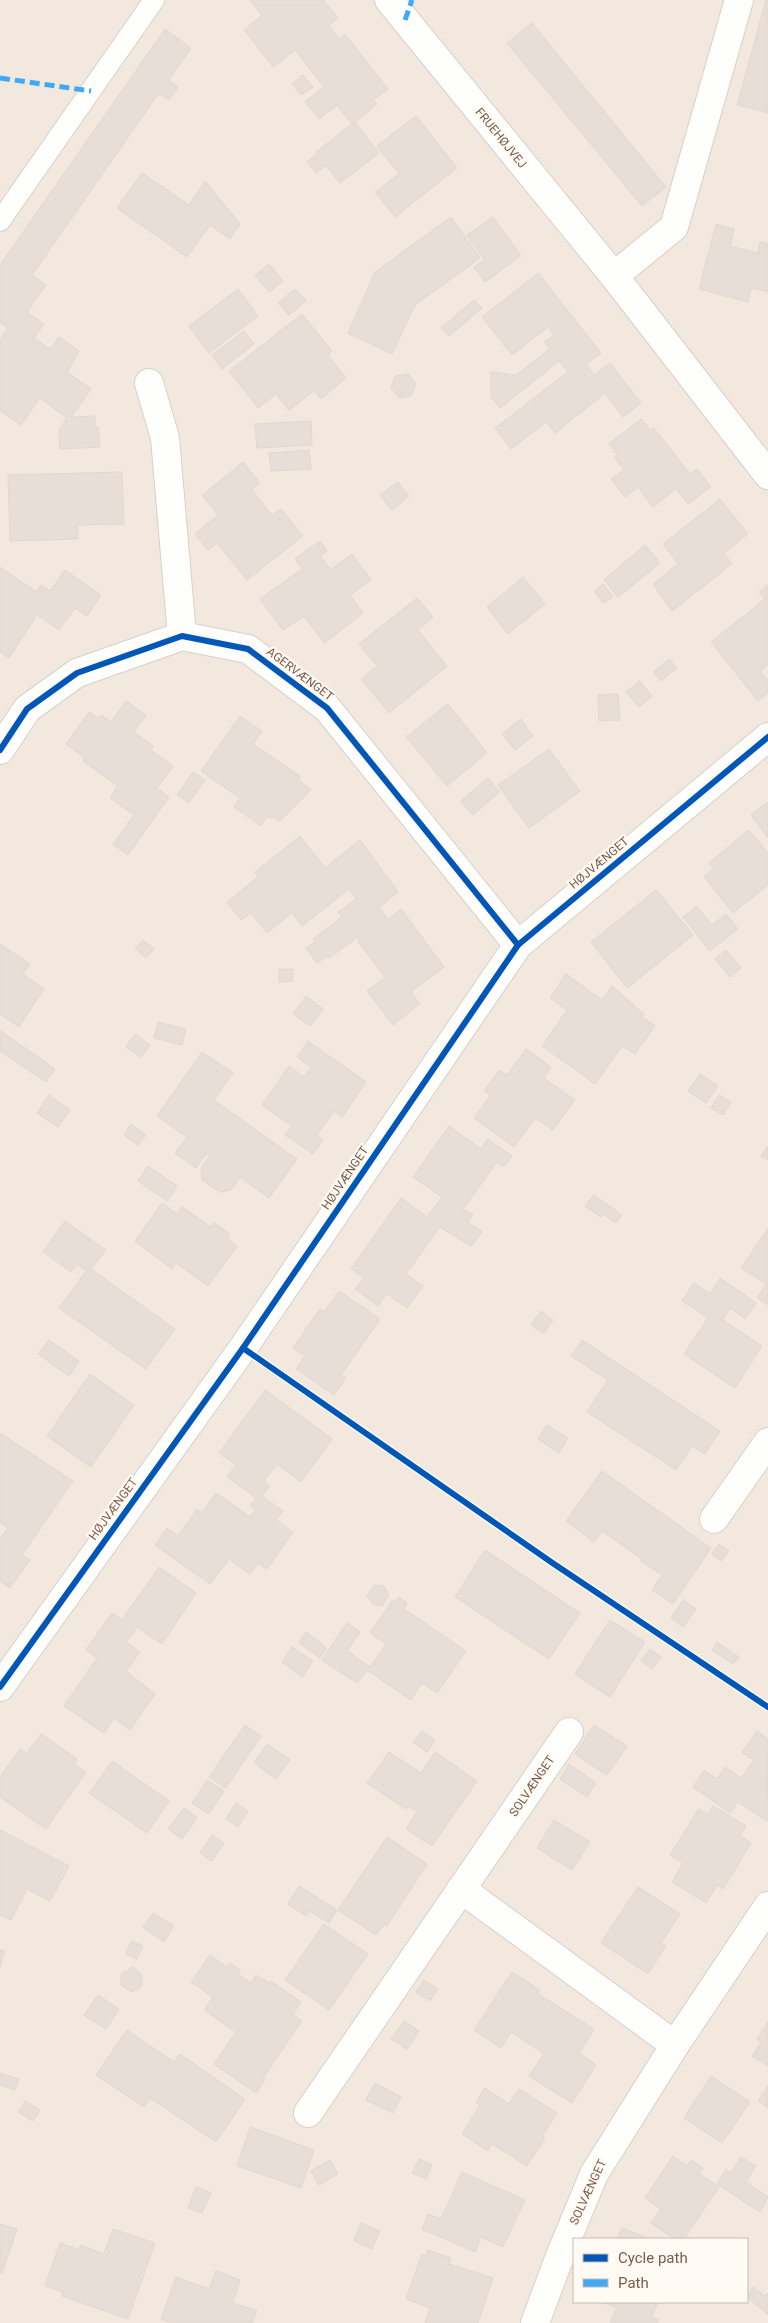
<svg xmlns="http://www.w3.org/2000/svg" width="768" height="2323" viewBox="0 0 768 2323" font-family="Roboto,sans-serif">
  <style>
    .residential { fill: #f2e8de; fill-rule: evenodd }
    .building { fill: #e6ded7; stroke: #e2d8d2 }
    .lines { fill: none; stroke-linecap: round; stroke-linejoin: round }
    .lane-casing { stroke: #d7d1cb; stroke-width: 22 }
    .street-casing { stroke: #d7d1cb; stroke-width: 30 }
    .lane { stroke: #fefefd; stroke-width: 20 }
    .street { stroke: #fefefd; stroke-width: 28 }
    .quiet { stroke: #3fa9f5; stroke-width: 5; stroke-dasharray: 10 5; stroke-linecap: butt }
    .cycleway-casing { stroke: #fffaf3; stroke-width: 9 }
    .cycleway { stroke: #0057b8; stroke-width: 6 }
    .labels { text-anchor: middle; stroke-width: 4.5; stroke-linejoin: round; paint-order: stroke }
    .street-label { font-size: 12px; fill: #7a5c4d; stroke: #fffaf3 }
  </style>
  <rect width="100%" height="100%" fill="#f9f5f0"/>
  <path class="residential" d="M 0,0 L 768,0 L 768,2323 L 0,2323 ZM 574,2239 L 747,2239 L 747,2302 L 574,2302 Z"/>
  <g class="building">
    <polygon points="250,0 323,0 338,18 329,25 339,39 345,34 388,89 373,100 377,104 355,122 379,153 340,183 326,165 316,173 307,162 318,154 316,152 352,124 337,105 319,119 305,102 324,87 295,50 273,67 244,30 262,15"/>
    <polygon points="766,0 768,0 768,113 737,105"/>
    <polygon points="532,23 666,187 642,206 507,43"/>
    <polygon points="165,29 191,48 169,80 178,87 169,100 159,93 32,275 46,285 27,312 44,324 34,338 50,349 59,337 79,351 67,372 91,389 71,417 95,416 95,427 98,427 100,447 60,449 59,430 67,418 40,398 21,425 0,411 0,340 8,328 0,322 0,265"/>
    <polygon points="303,75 313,87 301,95 292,84"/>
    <polygon points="416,116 457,168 395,217 375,192 399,174 377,146"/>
    <polygon points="142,173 189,205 205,181 240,224 230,239 210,225 187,257 117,208"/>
    <polygon points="451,217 480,258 415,305 392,354 348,333 375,272"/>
    <polygon points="493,217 521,256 485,282 474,267 484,260 467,235"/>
    <polygon points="716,224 734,229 730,246 758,253 760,242 768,244 768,292 751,288 748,302 699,289"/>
    <polygon points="269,264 283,281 269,292 255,275"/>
    <polygon points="538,273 601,353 586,364 594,375 610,363 641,403 623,417 605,393 555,433 546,422 511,449 495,428 568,372 559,361 500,408 491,397 491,372 516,375 550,349 545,342 554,335 548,327 512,355 482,317"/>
    <polygon points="238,289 258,316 209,353 189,326"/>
    <polygon points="295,289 306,301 289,315 278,303"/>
    <polygon points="474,300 482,308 449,336 441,328"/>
    <polygon points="302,314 332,351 328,355 346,378 321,399 314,391 289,410 276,394 258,408 229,371"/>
    <polygon points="244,331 254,344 222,369 212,355"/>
    <polygon points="408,374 416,384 411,396 399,398 391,388 395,376"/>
    <polygon points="641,419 650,430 653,427 690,474 697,469 711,487 688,504 676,489 653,507 638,487 625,497 611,479 624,470 614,457 617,454 609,444"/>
    <polygon points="311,421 312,445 257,448 255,424"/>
    <polygon points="309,450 311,469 271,471 269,453"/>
    <polygon points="243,462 260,483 252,490 272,515 281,509 303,536 247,580 217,543 208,550 195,534 218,515 202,495"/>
    <polygon points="122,472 124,524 77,525 78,539 10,541 8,475"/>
    <polygon points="398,482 409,496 392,510 380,495"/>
    <polygon points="720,499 748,534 724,553 732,564 672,611 653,584 678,564 663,544"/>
    <polygon points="320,541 327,551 320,556 331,570 352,554 371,580 350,595 363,613 324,643 304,616 283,630 260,599 302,569 295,559"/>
    <polygon points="645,545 660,563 618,597 604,580"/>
    <polygon points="0,567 37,592 41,585 50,591 65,570 101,595 87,616 75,608 59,630 37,615 9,658 0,652"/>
    <polygon points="523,577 545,604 508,634 487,607"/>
    <polygon points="603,584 613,597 603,603 594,591"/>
    <polygon points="768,585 768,665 760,671 768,680 768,693 758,701 711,642 765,599 759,592"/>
    <polygon points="417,598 433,617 418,630 447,666 389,713 361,679 377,666 359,644"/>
    <polygon points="669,659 677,668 661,681 653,672"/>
    <polygon points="640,681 652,696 639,707 626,692"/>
    <polygon points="618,694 620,720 599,721 598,695"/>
    <polygon points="126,701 146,715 134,732 153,746 151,750 173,766 157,788 169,797 128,855 113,844 134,815 110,798 118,786 83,761 85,758 66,744 89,712 98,718 101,715 111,722"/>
    <polygon points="448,704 487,753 447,786 406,737"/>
    <polygon points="240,716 262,731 253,744 300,776 298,780 311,790 279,822 271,816 270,818 267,817 261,826 234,807 240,798 201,771"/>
    <polygon points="521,719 533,736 515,750 502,734"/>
    <polygon points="549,749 580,791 529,828 498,785"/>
    <polygon points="193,772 205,780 189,803 177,795"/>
    <polygon points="488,778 499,792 473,815 461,801"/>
    <polygon points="768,802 768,838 751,815"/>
    <polygon points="749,830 768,853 768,885 733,913 704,877 713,869 709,863"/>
    <polygon points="300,836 325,868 360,840 398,892 379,907 388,919 401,909 444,967 411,992 420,1004 393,1025 367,991 385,978 358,941 359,940 358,937 329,958 328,956 317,963 306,948 315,942 313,939 342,917 338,912 356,899 349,889 302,926 292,913 267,933 251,913 241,920 227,902 258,877 255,872"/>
    <polygon points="656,890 693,935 627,988 591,942"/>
    <polygon points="697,906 712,925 726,914 738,929 710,951 683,917"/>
    <polygon points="143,940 154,949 146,958 135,949"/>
    <polygon points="0,944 30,964 23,974 44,989 19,1027 0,1014"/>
    <polygon points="726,950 741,968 730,977 715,959"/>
    <polygon points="279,969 293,969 293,981 279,982"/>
    <polygon points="566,974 602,1000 612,986 644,1014 642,1017 655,1026 635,1054 622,1046 595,1084 542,1046 567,1010 550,998"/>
    <polygon points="306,996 323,1009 310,1026 293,1014"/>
    <polygon points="158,1022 186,1029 182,1045 154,1038"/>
    <polygon points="1,1031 55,1069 46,1082 0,1051"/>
    <polygon points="135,1034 150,1045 141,1057 126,1047"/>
    <polygon points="308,1041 366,1082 342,1117 334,1111 317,1135 323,1140 313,1154 285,1135 292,1126 262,1105 289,1066 304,1077 311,1067 297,1057"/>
    <polygon points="526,1049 551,1067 544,1078 575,1100 553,1130 535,1118 514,1147 474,1118 491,1095 484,1091 499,1070 507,1075"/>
    <polygon points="202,1052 233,1073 214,1100 297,1159 269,1198 240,1177 231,1190 220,1192 202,1180 201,1169 210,1156 206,1154 196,1168 175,1153 187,1137 157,1116"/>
    <polygon points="700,1074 718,1086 706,1103 688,1091"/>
    <polygon points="49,1095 70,1110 58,1127 37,1113"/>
    <polygon points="719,1095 731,1102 723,1115 711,1108"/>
    <polygon points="131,1124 146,1135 138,1145 124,1135"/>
    <polygon points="449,1126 481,1149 488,1139 512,1156 504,1167 497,1162 463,1209 473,1215 468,1222 482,1232 471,1246 440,1227 406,1274 423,1286 407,1308 386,1293 378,1306 355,1289 364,1278 351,1269 401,1198 427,1217 442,1197 413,1177"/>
    <polygon points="768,1146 768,1160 761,1156"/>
    <polygon points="148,1166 177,1186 167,1201 138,1181"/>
    <polygon points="594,1195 622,1215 616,1223 603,1214 601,1217 585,1206"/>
    <polygon points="162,1203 177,1214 182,1207 211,1227 214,1223 230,1234 227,1239 237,1246 208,1286 176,1263 172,1269 135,1241"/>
    <polygon points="65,1221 106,1250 91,1269 175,1329 146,1369 59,1308 86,1271 77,1264 71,1272 43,1252"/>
    <polygon points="768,1228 768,1305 757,1298 766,1284 741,1268"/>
    <polygon points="720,1278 756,1303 745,1319 730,1308 723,1320 762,1346 735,1388 684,1354 708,1318 682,1301 694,1283 710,1294"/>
    <polygon points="339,1291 380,1319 341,1375 346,1378 334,1395 296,1369 305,1356 293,1348 320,1309 324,1312"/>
    <polygon points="541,1311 553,1320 543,1334 531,1325"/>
    <polygon points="49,1340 79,1361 69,1376 38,1354"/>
    <polygon points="582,1340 720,1431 705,1454 692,1446 676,1470 587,1412 608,1380 571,1356"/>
    <polygon points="90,1374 134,1405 91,1467 47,1436"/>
    <polygon points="265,1390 332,1439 301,1482 277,1464 264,1481 270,1486 262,1496 283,1511 276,1520 293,1532 267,1569 258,1563 250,1574 229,1559 210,1584 155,1545 167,1528 178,1536 197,1509 202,1513 216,1493 250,1517 255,1510 250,1506 256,1498 227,1477 236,1465 219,1453"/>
    <polygon points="547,1425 568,1438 559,1453 538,1439"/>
    <polygon points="0,1433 73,1481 22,1555 30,1560 10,1588 0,1581 0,1539 8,1528 0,1522"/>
    <polygon points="602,1471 711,1548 673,1604 652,1590 662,1575 641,1561 643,1560 602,1531 594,1542 566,1521"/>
    <polygon points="719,1544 729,1551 721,1561 712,1554"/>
    <polygon points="485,1550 580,1613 549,1659 455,1597"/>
    <polygon points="159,1567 196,1593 162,1644 137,1627 126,1642 140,1652 126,1671 155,1694 130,1730 114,1718 104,1733 64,1706 97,1658 86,1650 112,1613 122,1620"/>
    <polygon points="374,1585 384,1586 389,1595 382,1606 373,1604 367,1596"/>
    <polygon points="399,1597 407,1603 404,1609 466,1651 437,1693 422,1683 411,1700 367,1670 357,1683 322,1660 347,1623 360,1632 347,1651 370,1667 386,1644 370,1633 392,1601 395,1602"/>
    <polygon points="683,1600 696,1609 683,1627 671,1618"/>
    <polygon points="610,1620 645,1642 610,1697 575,1674"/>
    <polygon points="306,1632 327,1648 320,1658 299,1643"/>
    <polygon points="717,1642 739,1657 733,1664 712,1650"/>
    <polygon points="292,1647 313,1661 302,1677 282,1662"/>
    <polygon points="650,1649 661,1657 652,1669 641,1661"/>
    <polygon points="245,1725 261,1736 226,1788 209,1777"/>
    <polygon points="594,1725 627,1746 607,1775 575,1754"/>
    <polygon points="422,1731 435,1741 427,1752 413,1742"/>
    <polygon points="757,1731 768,1739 767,1821 738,1802 730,1813 693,1787 704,1770 717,1779 725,1767 741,1778 754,1760 742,1752"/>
    <polygon points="41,1734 77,1759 74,1764 86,1772 46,1829 0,1797 0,1777 20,1749 27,1753"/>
    <polygon points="267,1744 290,1760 276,1779 254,1763"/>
    <polygon points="389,1752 421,1773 435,1752 477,1781 432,1846 406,1829 417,1812 408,1806 406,1809 367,1783"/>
    <polygon points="112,1761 169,1801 147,1833 89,1793"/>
    <polygon points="569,1764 596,1783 587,1797 560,1779"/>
    <polygon points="207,1780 224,1791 209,1814 192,1803"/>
    <polygon points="236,1803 248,1811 238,1827 226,1819"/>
    <polygon points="713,1806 746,1826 740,1836 751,1843 723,1889 717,1885 706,1903 672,1882 683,1863 670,1855 699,1809 708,1815"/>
    <polygon points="184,1808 197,1818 182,1839 168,1829"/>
    <polygon points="554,1820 590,1842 572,1870 537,1848"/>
    <polygon points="0,1830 69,1866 50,1901 27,1889 11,1920 0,1915"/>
    <polygon points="212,1835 224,1843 212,1861 200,1853"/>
    <polygon points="387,1837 427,1864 387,1926 384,1924 376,1935 338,1910"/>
    <polygon points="299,1886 337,1910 329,1923 310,1911 306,1916 288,1904"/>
    <polygon points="638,1887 680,1914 661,1943 666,1946 648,1974 601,1943"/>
    <polygon points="153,1913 174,1926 164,1942 143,1927"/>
    <polygon points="324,1924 368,1954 329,2010 285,1980"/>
    <polygon points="131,1941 143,1946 137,1959 126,1954"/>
    <polygon points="0,1950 5,1951 0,1967"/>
    <polygon points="210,1955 227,1967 230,1963 240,1970 238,1974 251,1983 256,1975 269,1983 271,1981 301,2002 293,2014 302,2021 263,2078 265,2079 256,2093 214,2064 236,2032 204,2010 213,1997 191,1982"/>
    <polygon points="133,1967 141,1974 142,1986 131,1992 121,1985 121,1974"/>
    <polygon points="512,1972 540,1990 538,1994 594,2029 579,2053 596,2065 572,2103 529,2076 544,2054 511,2032 501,2048 474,2030"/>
    <polygon points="424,1980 438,1989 430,2001 416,1992"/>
    <polygon points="98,1995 119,2009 106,2029 84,2015"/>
    <polygon points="404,2021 419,2031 407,2049 391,2039"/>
    <polygon points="768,2022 768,2066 752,2056 761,2042 757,2039"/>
    <polygon points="127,2030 174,2062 180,2054 245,2099 216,2142 150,2098 144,2107 96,2075"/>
    <polygon points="0,2073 19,2079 15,2090 0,2085"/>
    <polygon points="711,2076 750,2102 722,2143 684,2118"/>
    <polygon points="375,2083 401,2097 393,2113 366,2100"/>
    <polygon points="768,2086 768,2108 758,2101"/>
    <polygon points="485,2088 509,2104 519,2089 557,2113 542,2136 545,2138 527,2166 492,2144 488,2151 462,2134 480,2105 476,2102"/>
    <polygon points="25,2101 40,2110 33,2121 18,2112"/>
    <polygon points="250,2127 314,2150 301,2188 237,2166"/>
    <polygon points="673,2156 687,2166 691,2160 703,2168 699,2174 719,2187 684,2239 675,2239 651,2223 661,2209 645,2198"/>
    <polygon points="741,2157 756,2166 746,2182 768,2197 760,2212 717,2184 726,2169 731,2173"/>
    <polygon points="419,2159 432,2165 426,2179 412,2173"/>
    <polygon points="330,2160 338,2174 319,2185 311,2171"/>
    <polygon points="462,2172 525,2200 503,2247 481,2237 475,2252 422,2229 428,2214 441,2219"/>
    <polygon points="196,2187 211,2193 202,2213 188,2208"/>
    <polygon points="361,2223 380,2231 372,2249 354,2241"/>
    <polygon points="0,2224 17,2229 2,2273 0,2272"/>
    <polygon points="622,2228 650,2239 617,2239"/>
    <polygon points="113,2229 155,2243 128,2319 62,2296 63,2292 45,2286 60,2243 79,2250 81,2245 104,2254"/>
    <polygon points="428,2250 451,2258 449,2264 493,2278 478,2323 425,2323 430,2308 406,2299 422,2254 426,2255"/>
    <polygon points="216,2271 240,2280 233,2303 257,2311 252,2323 171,2323 161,2319 176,2277 209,2289"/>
    <polygon points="753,2287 765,2296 768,2293 768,2315 747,2297"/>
    <polygon points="602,2302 658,2302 651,2317 659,2320 657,2323 610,2323 617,2308"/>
  </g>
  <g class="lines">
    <g class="lane-casing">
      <polyline id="lane" points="0,221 154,0"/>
    </g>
    <g class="street-casing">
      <g id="street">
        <polyline points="389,0 614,276 768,475"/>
        <polyline points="614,276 674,227 739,0"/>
        <polyline points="149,383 165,438 182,636"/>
        <polyline points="0,750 27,709 77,673 182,636 248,649 327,708 518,945"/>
        <polyline points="714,1519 768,1442"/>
        <polyline points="0,1687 243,1348 518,945 768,737"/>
        <polyline points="461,1889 675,2045"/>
        <polyline points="308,2113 569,1732"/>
        <polyline points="535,2323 560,2256 594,2174 675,2045 768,1906"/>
      </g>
    </g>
    <use href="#lane" class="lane"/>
    <use href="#street" class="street"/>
    <g class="quiet">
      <polyline points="405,20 412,0"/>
      <polyline points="0,78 91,91"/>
    </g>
    <g class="cycleway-casing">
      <g id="cycleway">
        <polyline points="0,750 27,709 77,673 182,636 248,649 327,708 518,945"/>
        <polyline points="243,1348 554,1564 768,1707"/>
        <polyline points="0,1687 243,1348 518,945 768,737"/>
      </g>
    </g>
    <use href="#cycleway" class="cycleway"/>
  </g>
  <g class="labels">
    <g class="street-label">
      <text transform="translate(501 138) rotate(51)" y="4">FRUEHØJVEJ</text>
      <text transform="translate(300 674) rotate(37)" y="4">AGERVÆNGET</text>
      <text transform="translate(599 863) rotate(-40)" y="4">HØJVÆNGET</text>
      <text transform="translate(345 1178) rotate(-56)" y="4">HØJVÆNGET</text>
      <text transform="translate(113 1509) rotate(-54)" y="4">HØJVÆNGET</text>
      <text transform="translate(532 1786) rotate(-56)" y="4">SOLVÆNGET</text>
      <text transform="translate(588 2192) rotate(-65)" y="4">SOLVÆNGET</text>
    </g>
  </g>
  <rect x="573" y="2238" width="175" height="65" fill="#fffaf3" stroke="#cabbb1"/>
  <rect x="583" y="2254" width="25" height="8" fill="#0057b8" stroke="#cabbb1"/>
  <text x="618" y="2263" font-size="15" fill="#7a5c4d">Cycle path</text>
  <rect x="583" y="2279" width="25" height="8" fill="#3fa9f5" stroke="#cabbb1"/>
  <text x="618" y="2288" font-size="15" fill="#7a5c4d">Path</text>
</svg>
